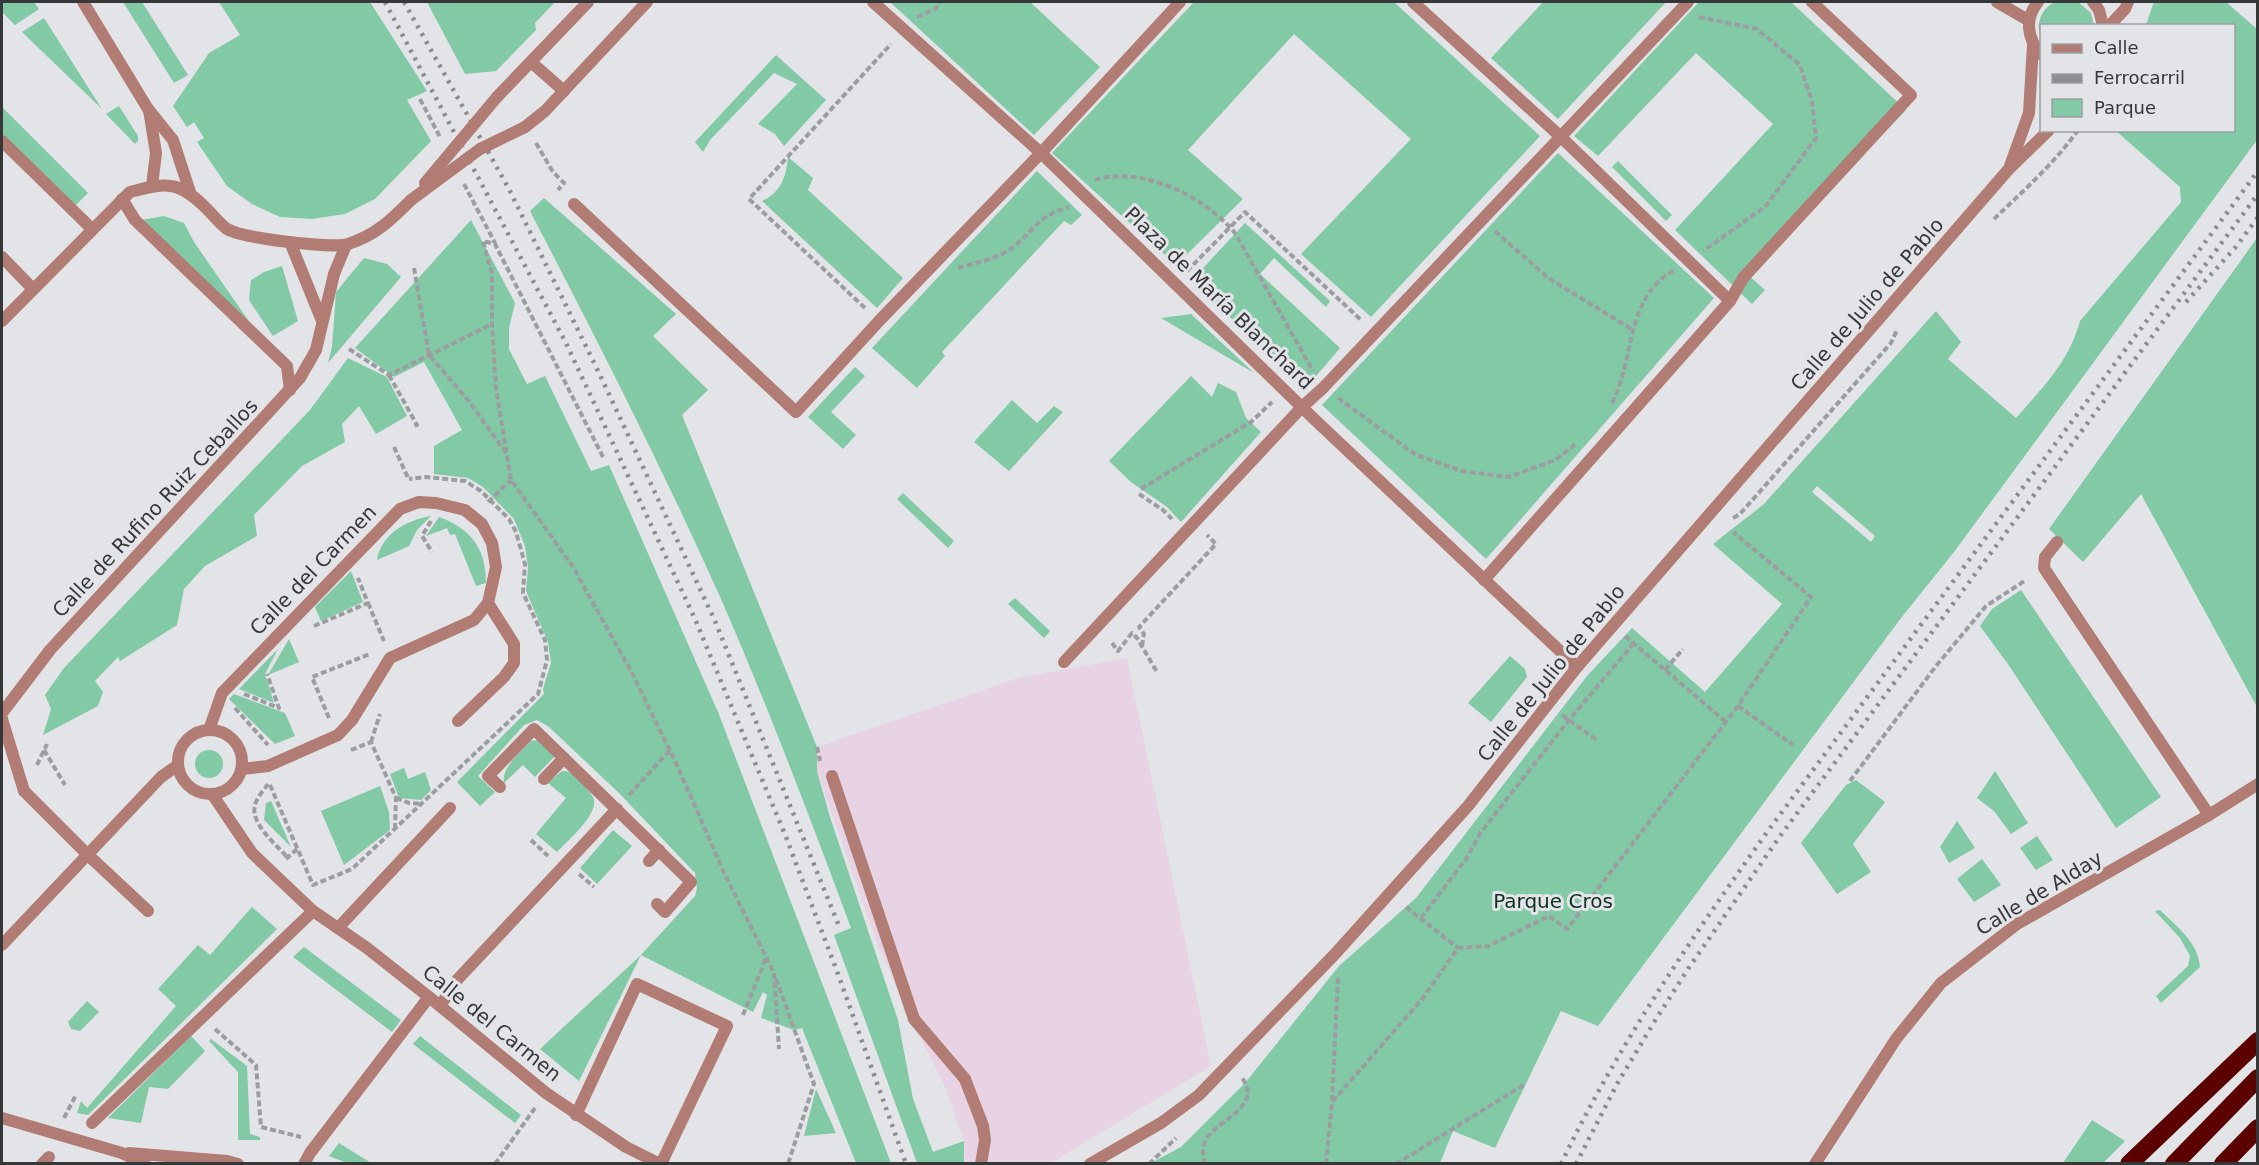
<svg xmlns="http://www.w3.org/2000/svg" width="2259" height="1165" viewBox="0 0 2259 1165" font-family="'DejaVu Sans',sans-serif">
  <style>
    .industrial { fill: #e7d3e3 }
    .green { fill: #82c9a5; fill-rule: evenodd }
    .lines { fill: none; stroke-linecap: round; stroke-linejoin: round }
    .path { stroke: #9c9da0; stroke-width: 4; stroke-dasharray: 6 3; stroke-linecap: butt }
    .lane { stroke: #b17c74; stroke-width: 12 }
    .street { stroke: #b17c74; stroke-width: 12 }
    .highway { stroke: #5b0100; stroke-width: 18 }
    .rail { stroke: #8c8d90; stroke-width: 4.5; stroke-dasharray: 3 6; stroke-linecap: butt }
    .street-bridge { stroke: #b17c74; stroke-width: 12 }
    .labels { text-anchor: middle; stroke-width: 6; stroke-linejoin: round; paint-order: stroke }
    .street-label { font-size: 20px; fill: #363739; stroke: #e2e4e8 }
    .park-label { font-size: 20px; fill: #0e3021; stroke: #e2e4e8 }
  </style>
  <rect width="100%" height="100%" fill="#e2e4e8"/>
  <polygon class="industrial" points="1127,658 1211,1066 1051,1163 965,1163 964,1141 945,1087 911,1019 877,943 817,771 817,747 1018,678"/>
  <g class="green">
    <polygon points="2,2 34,2 39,9 15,25 2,12"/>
    <polygon points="123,2 142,2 188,75 174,83"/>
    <polygon points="219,2 370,2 427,91 407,100 431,141 375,199 345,214 312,219 280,217 252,204 227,186 197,142 204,138 194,122 187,127 173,106 209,53 240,35"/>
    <polygon points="427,2 555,2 535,23 536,30 496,71 465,74"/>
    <polygon points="890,2 1030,2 1100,67 1034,135"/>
    <polygon points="1194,2 1394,2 1540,136 1371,317 1301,254 1411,139 1294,34 1188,150 1243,199 1176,265 1052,153"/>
    <polygon points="1543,2 1666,2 1558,119 1491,58"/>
    <polygon points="1699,2 1791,2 1906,110 1754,268 1748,275 1765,290 1752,304 1675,230 1773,124 1696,53 1598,156 1574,136"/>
    <path d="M 2055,2 L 2078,2 L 2091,13 L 2094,25 L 2042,26 L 2041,40 C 2036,24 2040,9 2055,2 Z"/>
    <path d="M 2154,2 L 2226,2 L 2257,29 L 2257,140 L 1954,552 L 1901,618 L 1598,1026 L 1561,1011 L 1495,1148 L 1453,1131 L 1440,1163 L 1151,1163 L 1181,1147 L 1245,1083 L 1339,966 L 1416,898 L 1587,676 L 1632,628 L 1705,692 L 1782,604 L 1713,544 L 1764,504 L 1936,311 L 1961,342 L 1948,359 L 2016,418 C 2043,387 2069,362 2080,321 L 2181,202 L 2180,187 L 2116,131 L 2234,130 L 2234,26 L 2146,25 ZM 1817,486 L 1875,536 L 1871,542 L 1812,492 Z"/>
    <polygon points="44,18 102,109 22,32"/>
    <polygon points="776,55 826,100 784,146 775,134 758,124 797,84 774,73 710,140 703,152 695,142"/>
    <polygon points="119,106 138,136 138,141 135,144 106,114"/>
    <polygon points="2,107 88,193 72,209 2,141"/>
    <polygon points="1558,153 1714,298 1486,559 1322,405"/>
    <path d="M 788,157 L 813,178 L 808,190 L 903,278 L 877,308 L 762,201 C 781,192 786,178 788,157 Z"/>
    <polygon points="1618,161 1672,215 1666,221 1612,167"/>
    <polygon points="1037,171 1082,215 1071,225 1064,221 942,352 945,356 917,388 872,348"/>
    <path d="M 544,198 L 676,314 L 653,336 L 708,390 L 682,415 L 817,747 L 817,771 L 830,817 L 898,1020 L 913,1099 L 933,1152 L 964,1141 L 964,1163 L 917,1163 L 834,935 L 851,928 C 809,815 766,701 717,590 C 659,461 595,336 530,211 Z"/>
    <polygon points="164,216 184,223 194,242 266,346 136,221"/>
    <polygon points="471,220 515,303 509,328 509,349 527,384 545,376 591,471 609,465 718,712 891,1163 856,1163 802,1028 794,1030 761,1018 767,995 763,992 753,1012 641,955 579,1081 540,1049 641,955 695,896 697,888 695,873 619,793 549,727 537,720 524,725 478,776 495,792 480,806 457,782 544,694 543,689 551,663 548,642 526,591 528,568 525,546 514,519 483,487 468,478 434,474 434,446 462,430 424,362 394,377 355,348"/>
    <polygon points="1245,223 1330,301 1326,307 1274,258 1260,274 1340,348 1306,388 1191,281"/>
    <polygon points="2257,238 2257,707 2141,494 2083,562 2049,529"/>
    <polygon points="364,258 387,264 401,277 328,363 332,347 336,292"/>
    <polygon points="282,266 298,321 273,336 249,300 251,280 264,272"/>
    <polygon points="1191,314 1254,373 1161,318"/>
    <polygon points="348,358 387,377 407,416 376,434 359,406 342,424 345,442 302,466 254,515 257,536 205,566 184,589 177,625 120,661 118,657 95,681 103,692 98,706 43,735 51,709 45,695 64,668 310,410"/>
    <polygon points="855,367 865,376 831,412 856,435 843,449 808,417"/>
    <polygon points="1191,376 1212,397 1218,383 1236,392 1246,418 1261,432 1181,522 1167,507 1131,482 1109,461"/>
    <polygon points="1012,400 1037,423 1054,406 1063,412 1009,471 974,442"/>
    <polygon points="903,493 954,541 948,548 897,499"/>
    <path d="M 431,516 L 417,530 L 409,546 L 377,560 C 381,534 407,520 431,516 Z"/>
    <path d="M 439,517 C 471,529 486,548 486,583 L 476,586 L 455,534 L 450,535 L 447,528 L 426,536 Z"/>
    <polygon points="351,571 363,602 321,621 315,607"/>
    <polygon points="2021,590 2161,797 2116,828 2010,667 1980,626 1992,609"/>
    <polygon points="1015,598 1050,631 1044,638 1008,604"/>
    <polygon points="289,639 299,662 268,675"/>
    <polygon points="278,649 265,674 274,703 239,689"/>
    <polygon points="1510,656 1525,669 1527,677 1491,722 1468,703"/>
    <polygon points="234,694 285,713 295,736 275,744 229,699"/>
    <path d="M 538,740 L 555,756 L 535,777 L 523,765 L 504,783 C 501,767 521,752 531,741 Z"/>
    <circle cx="209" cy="764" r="14"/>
    <polygon points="404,768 408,779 425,772 431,790 421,800 399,798 390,774"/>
    <path d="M 562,771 C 573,771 578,777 584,785 C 588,790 593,795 594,800 C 597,816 567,841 557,852 L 536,834 L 566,798 L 548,783 Z"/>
    <polygon points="1995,771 2028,823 2011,834 1994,811 1977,798"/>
    <polygon points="1856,780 1885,802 1853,844 1871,872 1837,894 1801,843 1846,785"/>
    <polygon points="380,786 389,812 390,830 344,865 321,811"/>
    <polygon points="271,801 291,847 264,820 266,803"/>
    <polygon points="1957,821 1975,848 1949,863 1940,847"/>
    <polygon points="613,830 632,846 597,884 580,868"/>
    <polygon points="2037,836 2053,860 2036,870 2020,848"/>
    <polygon points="1982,859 2001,885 1974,902 1957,879"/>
    <polygon points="252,907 277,929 88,1115 77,1113 81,1101 87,1108 176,1006 158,989 198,945 210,955"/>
    <path d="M 2160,910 C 2176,926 2199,943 2200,967 L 2161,1003 L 2156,996 L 2188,966 L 2190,956 L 2180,938 L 2155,911 Z"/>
    <polygon points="304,947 401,1020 392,1032 293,957"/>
    <polygon points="87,1001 99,1012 80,1031 71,1029 68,1022"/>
    <polygon points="191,1036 205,1051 168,1089 149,1087 141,1123 108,1118"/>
    <polygon points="420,1036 521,1115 515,1123 413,1044"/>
    <polygon points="211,1039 247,1066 250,1134 260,1137 260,1140 238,1140 238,1072 209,1041"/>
    <polygon points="816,1089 836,1133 804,1136"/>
    <polygon points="2092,1120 2125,1141 2103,1163 2063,1163"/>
    <polygon points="339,1143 371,1163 347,1163 329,1156"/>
  </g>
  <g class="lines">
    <g class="path">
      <polyline points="917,17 935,9 940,2"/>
      <polyline points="1699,17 1757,29 1800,65 1812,102 1816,138 1765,207 1703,251"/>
      <polyline points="420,99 440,137"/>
      <polyline points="536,143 553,172 564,183 558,190"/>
      <path d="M 1095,180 C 1142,165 1205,197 1235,233 L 1313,371"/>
      <polyline points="464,184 495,243"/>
      <path d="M 1994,219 C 2023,191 2054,164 2078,130"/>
      <polyline points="1495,231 1548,278 1633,330"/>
      <polyline points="414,268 429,355 468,400 506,453"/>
      <path d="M 958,268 C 975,263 997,259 1012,248 C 1036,230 1036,216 1069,207"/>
      <polyline points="1187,271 1245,212 1361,320"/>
      <polyline points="865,308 749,199 891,44"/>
      <polyline points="349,349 389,375 492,324"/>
      <polyline points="389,375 417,425 413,426"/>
      <polyline points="1338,398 1416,455 1462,471 1509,477 1555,460 1576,444"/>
      <path d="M 1612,403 C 1636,356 1624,300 1674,270"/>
      <polyline points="394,447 409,480"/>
      <polyline points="603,457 495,244 483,241 492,274 492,324 496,389 511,480 573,567 631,671 676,763 726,877 774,973 779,1049"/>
      <polyline points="1141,489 1251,422 1272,402"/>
      <polyline points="1139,494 1163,510 1172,519"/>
      <polyline points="488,502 511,480"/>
      <polyline points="1733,518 1740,514 1891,343 1897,330"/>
      <polyline points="431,521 422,536 432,552"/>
      <polyline points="368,603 384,641"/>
      <polyline points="314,626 368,603 358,578"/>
      <polyline points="1625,636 1726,722"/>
      <polyline points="1112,643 1118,651 1132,633 1137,638 1157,672"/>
      <polyline points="1142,646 1144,634 1139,627 1216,544 1207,535"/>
      <polyline points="1665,670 1683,649"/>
      <polyline points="244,694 279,708 267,674"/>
      <polyline points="1738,706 1793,745"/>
      <polyline points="235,708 268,745"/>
      <polyline points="1562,715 1598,741"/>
      <polyline points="329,718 312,677 370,654"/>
      <polyline points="371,742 380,714"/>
      <polyline points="817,747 820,761"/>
      <polyline points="44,750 65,785"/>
      <polyline points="351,750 371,742 396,798 395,827"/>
      <polyline points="37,765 47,744"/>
      <polyline points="1850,781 1936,666 1986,606 2026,580"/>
      <path d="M 268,784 C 264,790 257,797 255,805 C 250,824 276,844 287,857"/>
      <polyline points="270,785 313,885 352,869 538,694 547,660 545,640 523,593 525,564 516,532 509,519 481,491 465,481 426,477 409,479"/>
      <polyline points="629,795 670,750"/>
      <polyline points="396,798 409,803 421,804"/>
      <polyline points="531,840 548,856"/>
      <polyline points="286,859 297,849"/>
      <polyline points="579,874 594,887"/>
      <polyline points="1406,907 1458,948"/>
      <polyline points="1421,918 1466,859 1481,832 1569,720 1634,643"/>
      <polyline points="776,979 814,1084 788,1164"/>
      <polyline points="743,1015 766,958"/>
      <polyline points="215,1029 256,1065 261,1127 301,1137"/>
      <polyline points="1332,1101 1338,977"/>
      <polyline points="64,1118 76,1095"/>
      <polyline points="495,1164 535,1108"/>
      <polyline points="1149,1164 1176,1138"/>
      <path d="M 1205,1164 C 1204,1159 1202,1154 1203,1149 C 1204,1122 1267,1110 1242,1078"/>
      <polyline points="1326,1164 1332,1102 1423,998 1458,948 1488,946 1549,916 1567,929 1738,706 1811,597 1733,532"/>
      <polyline points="1396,1164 1525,1084"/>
    </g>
    <g class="lane">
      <polyline points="2,719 24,791"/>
      <polyline points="544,779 564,758"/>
      <polyline points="500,787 488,776 534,729 691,882 665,912 657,904"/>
      <polyline points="88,855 148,911"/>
      <polyline points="649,861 659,850"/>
    </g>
    <g class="street">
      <polyline points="83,2 148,109 173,140 190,192"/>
      <polyline points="873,2 1041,153 1313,418 1577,667"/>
      <polyline points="1413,2 1561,137 1730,301"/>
      <polyline points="1997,2 2028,20"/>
      <path d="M 2038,2 C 2024,19 2027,39 2042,55"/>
      <polyline points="2093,2 2099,10 2103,26"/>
      <polyline points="2109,26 2125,9 2128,2"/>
      <polyline points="531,62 564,91"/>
      <polyline points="497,97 588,2"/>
      <polyline points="149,110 156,153 152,186"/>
      <polyline points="525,127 545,111 647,2"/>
      <polyline points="2,141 92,229"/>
      <polyline points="2010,166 2029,113 2033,45"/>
      <polyline points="122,199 135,220 287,366 290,390"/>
      <polyline points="574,204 796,412 879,321 1041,153 1180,2"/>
      <polyline points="290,242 322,321"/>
      <polyline points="2,257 33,289"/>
      <path d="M 2,321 L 130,192 C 168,182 179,181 207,209 C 213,215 220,224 227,229 C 242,238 332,249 348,244 C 376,235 391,220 411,200"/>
      <polyline points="2057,542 2045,557 2044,568 2209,815"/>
      <polyline points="1484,580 1730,301 1743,278 1911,95 1812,2"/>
      <polyline points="1064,662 1302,407 1323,388 1688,2"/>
      <polyline points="2,713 50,650 300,378 316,350 334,274 346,245"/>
      <polyline points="458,721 504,677 514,663 514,644 488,603"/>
      <circle cx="210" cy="762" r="32"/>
      <polyline points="209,730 222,693 400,509 419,502 436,503 465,510 482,524 492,543 496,567 488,603 474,620 390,658 352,720 338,735 268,766 242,769"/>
      <polyline points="832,776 914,1019 965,1079 983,1126 985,1140 981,1164"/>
      <polyline points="24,791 88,855"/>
      <polyline points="212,794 252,853 313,911 367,948 429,997 546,1093 626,1147 660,1164"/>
      <polyline points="338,928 450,808"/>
      <polyline points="2,945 161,777 178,765"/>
      <polyline points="440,1006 457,980 617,809"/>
      <polyline points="576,1115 637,984 727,1026 661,1164"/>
      <polyline points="2,1118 122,1153 145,1164"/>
      <polyline points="92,1123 313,911"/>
      <polyline points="129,1153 227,1161 238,1164"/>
      <polyline points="42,1164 49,1157"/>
      <polyline points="304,1164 310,1153 429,997"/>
      <polyline points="1090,1164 1161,1123 1199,1095 1335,954 1468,806 1577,667 2008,170 2049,130"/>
      <polyline points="1815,1164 1896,1039 1941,983 2017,924 2209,815 2258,784"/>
    </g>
    <g class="highway">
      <polyline points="2129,1164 2258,1041"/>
      <polyline points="2174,1164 2258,1078"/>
      <polyline points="2223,1164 2258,1128"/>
    </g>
    <g class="rail">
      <polyline points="385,2 566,343 695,619 786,837 838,974 906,1164"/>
      <polyline points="404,2 509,189 600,375 715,621 839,926"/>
      <polyline points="2186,302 2235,248 2258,217"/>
      <path d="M 1561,1164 C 1619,1043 1693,936 1770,828 L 2258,171"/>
      <polyline points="1576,1164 1617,1084 1656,1019 1690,966 1778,839 2258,194"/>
    </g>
    <g class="street-bridge">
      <polyline points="425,183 497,97"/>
      <polyline points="411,200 480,149 525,127"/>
    </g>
  </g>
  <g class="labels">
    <g class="street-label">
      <text transform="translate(1219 298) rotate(44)" y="7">Plaza de María Blanchard</text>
      <text transform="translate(1867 304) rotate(-49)" y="7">Calle de Julio de Pablo</text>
      <text transform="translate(155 508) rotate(-47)" y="7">Calle de Rufino Ruiz Ceballos</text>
      <text transform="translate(313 570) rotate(-46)" y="7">Calle del Carmen</text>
      <text transform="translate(1551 673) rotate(-51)" y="7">Calle de Julio de Pablo</text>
      <text transform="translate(2039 893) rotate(-31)" y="7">Calle de Alday</text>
      <text transform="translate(492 1023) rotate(39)" y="7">Calle del Carmen</text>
    </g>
    <g class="park-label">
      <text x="1553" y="908">Parque Cros</text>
    </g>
  </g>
  <rect width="2259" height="1165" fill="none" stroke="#363739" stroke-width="6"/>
  <rect x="2040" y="24" width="195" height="108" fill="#e2e4e8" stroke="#9d9fa2" stroke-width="1.5"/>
  <rect x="2052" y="44" width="30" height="9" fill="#b17c74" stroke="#9d9fa2" stroke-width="1.5"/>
  <text x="2094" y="54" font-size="18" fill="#363739">Calle</text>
  <rect x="2052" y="74" width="30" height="9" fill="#8c8d90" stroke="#9d9fa2" stroke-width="1.5"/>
  <text x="2094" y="84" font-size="18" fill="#363739">Ferrocarril</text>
  <rect x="2052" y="99" width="30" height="18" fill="#82c9a5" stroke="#9d9fa2" stroke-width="1.5"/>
  <text x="2094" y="114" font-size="18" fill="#363739">Parque</text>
</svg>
